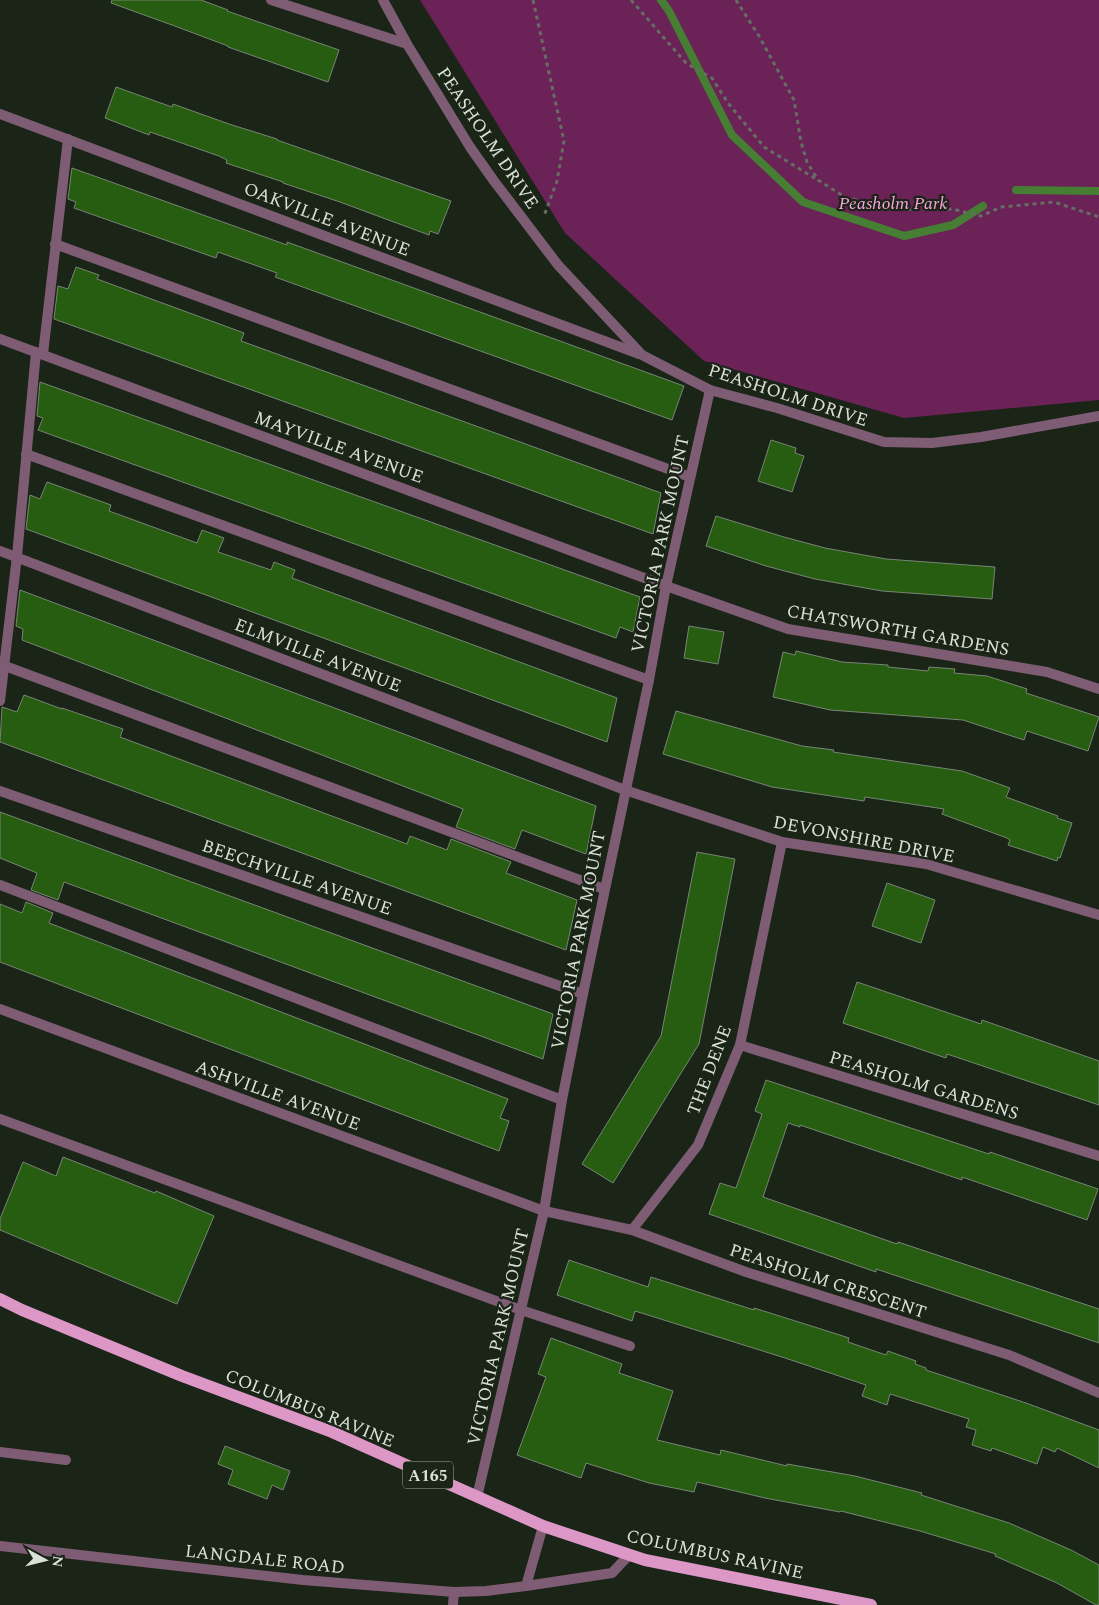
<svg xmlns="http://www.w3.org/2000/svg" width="1099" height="1605" viewBox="0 0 1099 1605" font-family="Spectral,serif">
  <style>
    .green { fill: #6a2257 }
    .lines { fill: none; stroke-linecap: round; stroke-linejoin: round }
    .stream { stroke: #467e34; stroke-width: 8 }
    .building { fill: #265d10; stroke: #788575 }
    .path { stroke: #656e63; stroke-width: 3; stroke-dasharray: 4 4; stroke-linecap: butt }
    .lane { stroke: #7e5c73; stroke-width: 10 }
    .street { stroke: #7e5c73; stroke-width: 10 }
    .primary { stroke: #dd97c6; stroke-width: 12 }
    .labels { text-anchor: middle; stroke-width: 4.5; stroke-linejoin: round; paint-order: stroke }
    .shield { fill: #1a2417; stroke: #a0a99e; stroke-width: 1 }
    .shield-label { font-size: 16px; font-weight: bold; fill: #dae2d8 }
    .street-label { font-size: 18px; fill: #dae2d8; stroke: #1a2417 }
    .park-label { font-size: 18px; font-style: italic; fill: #f8a4dd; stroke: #1a2417 }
  </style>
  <rect width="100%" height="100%" fill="#1a2417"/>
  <polygon class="green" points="420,0 1099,0 1099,400 904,418 704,361 565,233"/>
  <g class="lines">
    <g class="stream">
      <polyline points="661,0 669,11 732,135 803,202 904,236 953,225 983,206"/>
      <polyline points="1016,190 1099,191"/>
    </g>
  </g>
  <g class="building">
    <polygon points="112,0 201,0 228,10 227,11 339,50 328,82 228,47 228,46 172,25 111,3"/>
    <polygon points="116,87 172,107 173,104 229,124 277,139 277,140 451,201 438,234 430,231 429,235 340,202 283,183 283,182 226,163 227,160 219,156 150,132 149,135 105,118"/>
    <polygon points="72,168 287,245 287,242 684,386 672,420 275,277 277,273 218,252 216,258 74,208 76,202 68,199"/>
    <polygon points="76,267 99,275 97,279 244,333 241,341 661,493 653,534 54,319 58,286 68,289"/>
    <polygon points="40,382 640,597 633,632 620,627 616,638 38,430 43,418 37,416"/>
    <polygon points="771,440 796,448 795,453 804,456 792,492 758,481"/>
    <polygon points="47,482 111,505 109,511 197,543 202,530 224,538 218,552 271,570 274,562 295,570 292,578 617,698 607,742 26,529 30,495 40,499"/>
    <polygon points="716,516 784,537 825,548 886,559 995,567 992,599 882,591 815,579 766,566 706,546"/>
    <polygon points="20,590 596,806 586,854 522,830 515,849 456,827 463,809 22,640 23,629 16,626"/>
    <polygon points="689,626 724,632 718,664 684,658"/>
    <polygon points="796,651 842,662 888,665 888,667 928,671 929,667 955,669 954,673 987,676 1027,689 1026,693 1099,717 1088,751 1027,731 1024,740 963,720 830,710 773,697 783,652 795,655"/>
    <polygon points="24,695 62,709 62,708 123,729 120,737 407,844 410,836 447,850 451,839 511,862 506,873 577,900 566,950 0,742 2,707 17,712"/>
    <polygon points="676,711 802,746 834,750 833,752 962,771 1010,788 1006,797 1058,816 1057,818 1072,823 1060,858 1058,857 1057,861 1008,845 1010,840 1007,838 942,814 944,809 865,797 864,801 772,787 663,754"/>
    <polygon points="0,812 553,1014 543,1059 64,882 58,900 31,890 37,873 0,858"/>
    <polygon points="697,852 735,859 699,1044 613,1183 582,1164 661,1036"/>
    <polygon points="887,883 935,900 921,943 872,926"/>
    <polygon points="26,902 53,913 49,923 508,1099 500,1118 509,1121 499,1151 0,962 0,904 22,913"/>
    <polygon points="857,982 981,1024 982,1020 1099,1061 1099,1105 947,1054 946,1058 843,1023"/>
    <polygon points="766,1080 989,1154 990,1152 1098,1189 1087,1220 962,1177 962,1180 800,1125 800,1127 788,1123 763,1197 897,1244 898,1242 1099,1309 1099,1343 876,1269 876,1272 709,1214 720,1183 736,1188 762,1114 755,1111"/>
    <polygon points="63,1157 155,1193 156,1191 214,1216 177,1304 0,1230 0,1219 23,1162 56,1176"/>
    <polygon points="569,1260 648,1287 651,1277 754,1310 754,1308 821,1329 849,1338 848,1342 886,1355 888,1351 916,1361 915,1364 926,1368 926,1370 1026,1403 1099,1430 1099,1468 1057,1448 1055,1452 1043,1447 1037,1464 992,1448 991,1451 972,1445 976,1430 966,1427 969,1419 890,1394 887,1405 862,1396 866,1385 782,1357 635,1311 632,1321 557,1295"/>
    <polygon points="551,1338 622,1364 619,1373 673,1391 657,1440 720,1455 721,1450 787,1466 787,1464 855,1476 922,1493 921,1495 1009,1523 1071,1550 1099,1565 1099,1605 1096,1605 1057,1583 995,1556 996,1554 920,1531 841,1511 840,1512 765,1498 697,1482 694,1492 649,1483 586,1463 581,1478 517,1455 546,1377 538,1374"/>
    <polygon points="225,1446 290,1471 283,1490 272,1485 267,1499 228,1484 233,1470 218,1464"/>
  </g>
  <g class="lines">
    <g class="path">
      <polyline points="533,0 564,141 557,181 544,216"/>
      <polyline points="631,0 686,63 712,78 728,103 764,147 816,179"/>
      <polyline points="736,0 759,36 794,100 801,142 807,162 818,180 845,197 894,209 952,209 981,216 1001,207 1054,202 1099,217"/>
    </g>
    <g class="lane">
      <polyline points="55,244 690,477"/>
      <polyline points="43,354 68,139"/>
      <polyline points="26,454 649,680"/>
      <polyline points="5,666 604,889"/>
      <polyline points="0,701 17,556 36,352"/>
      <polyline points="0,885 562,1100"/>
      <polyline points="0,1119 521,1310 630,1346"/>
      <polyline points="0,1452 66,1460"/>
      <polyline points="453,1605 454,1592"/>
    </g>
    <g class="street">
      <polyline points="271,0 407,44"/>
      <polyline points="383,0 407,44 470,147 494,181 558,265 642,355 710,390 777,408 884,442 932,443 981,437 1099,416"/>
      <polyline points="0,114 639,354"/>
      <polyline points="0,339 666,586 788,629 1047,672 1099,689"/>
      <polyline points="0,551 625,790 782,842 926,864 1099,915"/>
      <polyline points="0,791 583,994"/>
      <polyline points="0,1009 544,1211 632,1230 746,1272 1009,1355 1099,1393"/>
      <polyline points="740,1045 1099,1156"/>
      <polyline points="632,1230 698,1145 740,1045 782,842"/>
      <polyline points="477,1497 544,1211 562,1100 583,994 649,680 666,586 710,390"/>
      <polyline points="0,1546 303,1580 454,1592 486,1591 526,1586 543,1526"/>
      <polyline points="526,1586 612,1573 629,1555"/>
    </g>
    <polyline class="primary" points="0,1299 22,1310 182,1376 332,1432 543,1526 645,1560 871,1605"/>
  </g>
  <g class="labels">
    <rect class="shield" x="403" y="1461.5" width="50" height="27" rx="4"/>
    <g class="shield-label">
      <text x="428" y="1481">A165</text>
    </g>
    <g class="street-label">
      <text transform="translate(488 138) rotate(56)" y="6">PEASHOLM DRIVE</text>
      <text transform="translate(327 219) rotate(21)" y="6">OAKVILLE AVENUE</text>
      <text transform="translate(788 395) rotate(18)" y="6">PEASHOLM DRIVE</text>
      <text transform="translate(339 447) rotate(20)" y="6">MAYVILLE AVENUE</text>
      <text transform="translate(660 544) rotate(-78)" y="6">VICTORIA PARK MOUNT</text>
      <text transform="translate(898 630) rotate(10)" y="6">CHATSWORTH GARDENS</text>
      <text transform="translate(318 655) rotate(21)" y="6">ELMVILLE AVENUE</text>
      <text transform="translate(864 839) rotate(11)" y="6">DEVONSHIRE DRIVE</text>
      <text transform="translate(297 877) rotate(19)" y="6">BEECHVILLE AVENUE</text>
      <text transform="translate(578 940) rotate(-79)" y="6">VICTORIA PARK MOUNT</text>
      <text transform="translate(709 1070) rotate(-69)" y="6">THE DENE</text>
      <text transform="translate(924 1085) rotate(17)" y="6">PEASHOLM GARDENS</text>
      <text transform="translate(278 1095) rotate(20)" y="6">ASHVILLE AVENUE</text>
      <text transform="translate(828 1281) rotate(18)" y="6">PEASHOLM CRESCENT</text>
      <text transform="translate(498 1337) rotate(-77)" y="6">VICTORIA PARK MOUNT</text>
      <text transform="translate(310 1408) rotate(22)" y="6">COLUMBUS RAVINE</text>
      <text transform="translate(715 1554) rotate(12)" y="6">COLUMBUS RAVINE</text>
      <text transform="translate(265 1559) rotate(6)" y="6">LANGDALE ROAD</text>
    </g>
    <g class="park-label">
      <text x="893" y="209">Peasholm Park</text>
    </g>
  </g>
  <g transform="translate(45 1560) rotate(97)" stroke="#1a2417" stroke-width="4" paint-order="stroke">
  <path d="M0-4L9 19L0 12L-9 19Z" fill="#dae2d8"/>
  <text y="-8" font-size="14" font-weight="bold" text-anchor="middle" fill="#dae2d8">N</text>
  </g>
</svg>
